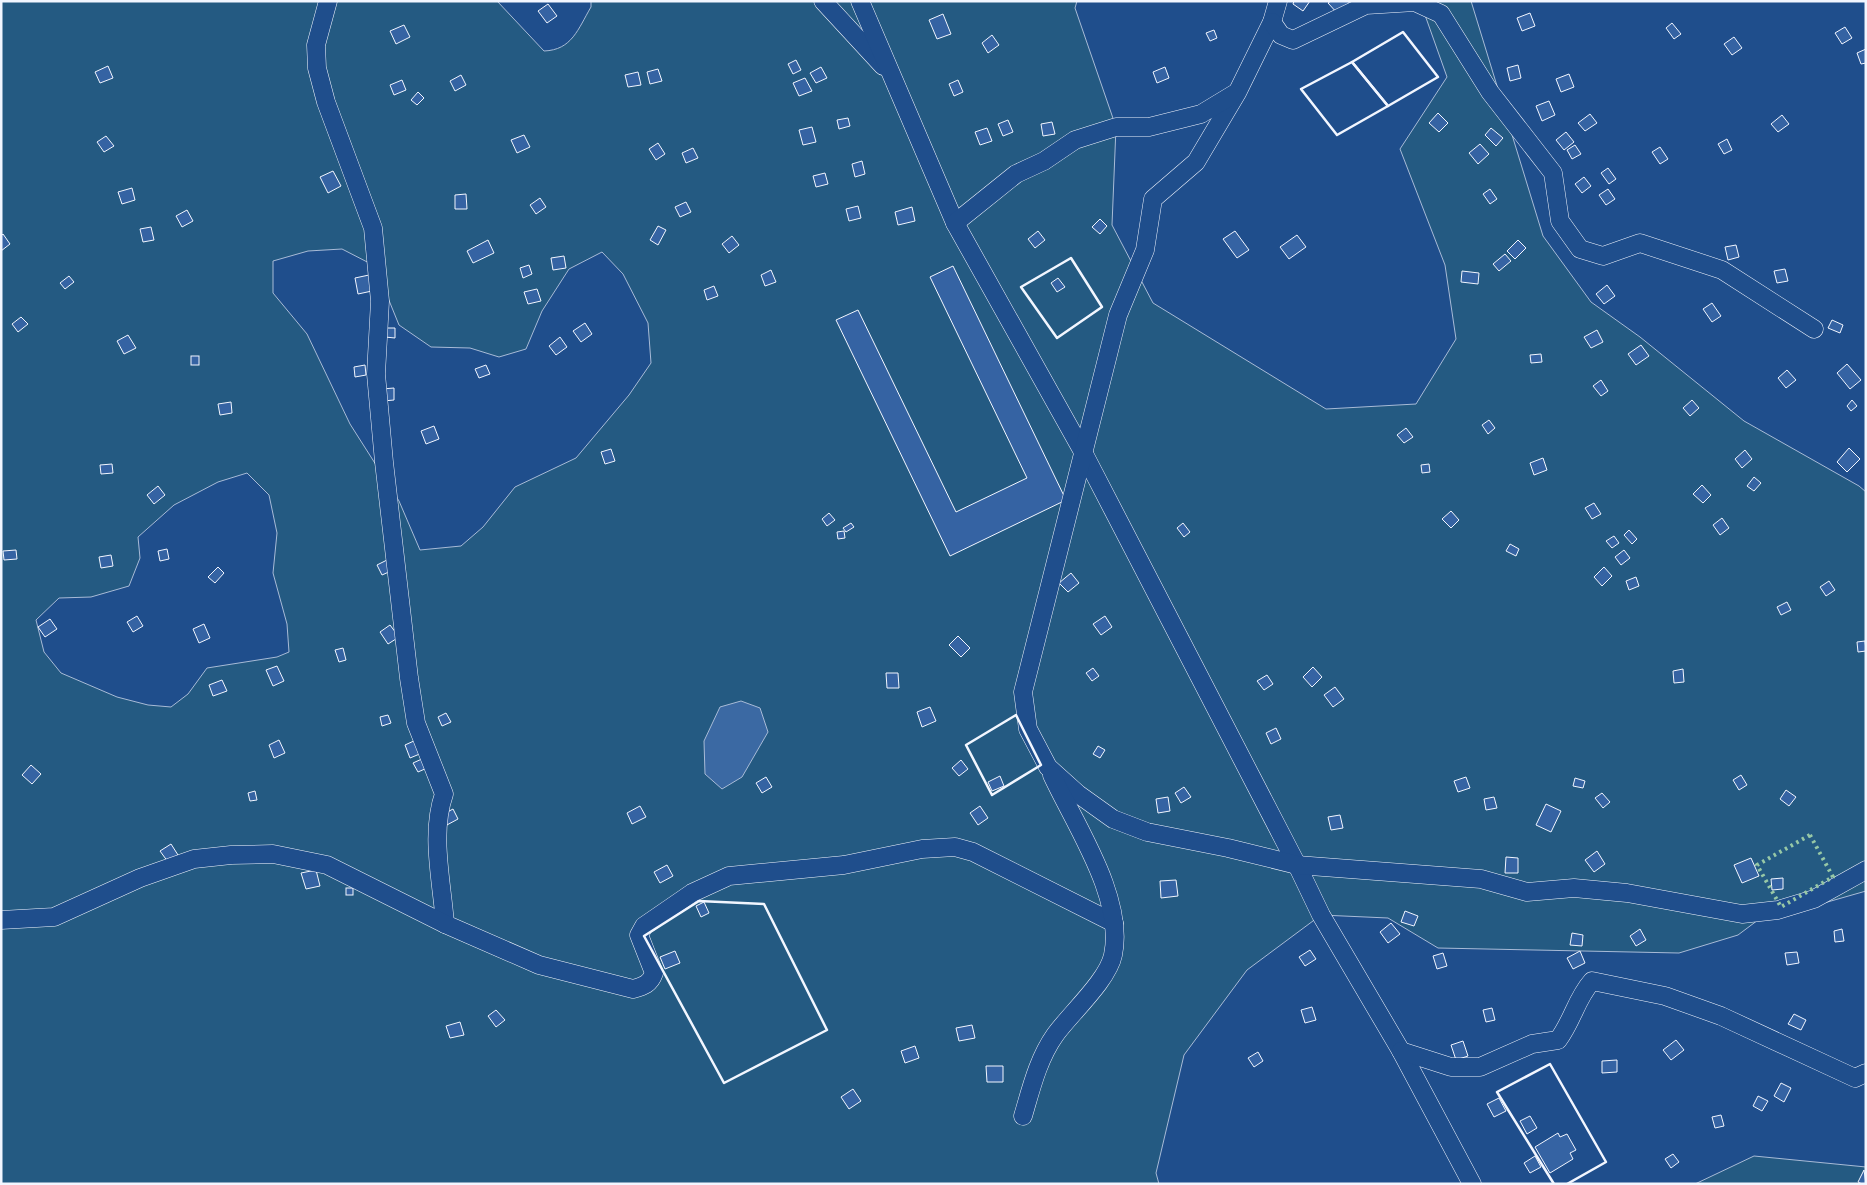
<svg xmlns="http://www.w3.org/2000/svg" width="1867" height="1185" viewBox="0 0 1867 1185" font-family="'Nunito Sans',sans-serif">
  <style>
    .green { fill: #245a82; stroke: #a8bbd7; fill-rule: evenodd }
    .water { fill: #3b69a3; stroke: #a8bbd7 }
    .building { fill: #3563a3; stroke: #f2f6ff }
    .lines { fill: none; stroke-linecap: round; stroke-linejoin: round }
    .street-casing { stroke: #f2f6ff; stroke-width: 19 }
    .street { stroke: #1f4e8c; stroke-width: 18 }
    .hedge { stroke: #97c8a6; stroke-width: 4; stroke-dasharray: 2.5 4; stroke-linecap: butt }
    .wall { stroke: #f2f6ff; stroke-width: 2.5 }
  </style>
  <rect width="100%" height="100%" fill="#1f4e8c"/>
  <g class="green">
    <path d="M 1,1 L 497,1 L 544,51 C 572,50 578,29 591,7 L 591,1 L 1077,1 L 1075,8 L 1116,127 L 1112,225 L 1153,303 L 1326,409 L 1416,404 L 1456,339 L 1445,265 L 1400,149 L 1447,77 L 1420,1 L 1471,1 L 1543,236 L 1591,302 L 1640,337 L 1744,421 L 1859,486 L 1866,492 L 1866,891 L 1817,905 L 1766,914 L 1738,935 L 1679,953 L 1438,948 L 1388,918 L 1321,915 L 1247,970 L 1184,1055 L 1156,1173 L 1159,1184 L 1,1184 ZM 342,249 L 375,266 L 399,325 L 431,347 L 470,348 L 499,357 L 526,349 L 542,311 L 569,269 L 602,252 L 623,274 L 648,323 L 651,363 L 629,395 L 576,458 L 515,487 L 483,527 L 461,546 L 420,550 L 399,501 L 350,424 L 307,334 L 273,293 L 273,261 L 308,251 ZM 247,473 L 269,495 L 277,533 L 273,573 L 287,624 L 289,652 L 277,657 L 207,668 L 188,694 L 171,707 L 148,705 L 117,697 L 61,673 L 44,652 L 36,620 L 59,598 L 91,597 L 129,586 L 140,558 L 138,537 L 174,505 L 218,482 Z"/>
    <polygon points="1754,1156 1866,1167 1866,1184 1695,1184"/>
  </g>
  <polygon class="water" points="741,701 760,708 768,732 742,777 722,789 705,774 704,741 720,707"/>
  <g class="building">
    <polygon points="1294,1 1310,1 1303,11 1293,4"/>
    <polygon points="1331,1 1348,1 1350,4 1338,14 1328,3"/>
    <polygon points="548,4 557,16 547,23 538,11"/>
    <polygon points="1530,13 1535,26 1522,31 1517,18"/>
    <polygon points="943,14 951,34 937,39 929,20"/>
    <polygon points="1672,23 1681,34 1674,39 1666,28"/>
    <polygon points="404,25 410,37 396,44 390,31"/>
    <polygon points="1845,27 1852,38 1842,44 1835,33"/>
    <polygon points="1214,30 1217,38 1210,41 1206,33"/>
    <polygon points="992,35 999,45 988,53 982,43"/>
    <polygon points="1734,37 1742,48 1732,55 1724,44"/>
    <polygon points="1866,49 1866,63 1861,64 1857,53"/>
    <polygon points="796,60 801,70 793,74 788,64"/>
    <polygon points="1518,65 1521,78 1510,81 1507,68"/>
    <polygon points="108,66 113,78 100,83 95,72"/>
    <polygon points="821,67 827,78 816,83 810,73"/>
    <polygon points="1165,67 1169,78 1157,83 1153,72"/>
    <polygon points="658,69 662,81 650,84 647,72"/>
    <polygon points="638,72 641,85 628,87 625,75"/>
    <polygon points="1569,74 1574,87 1561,92 1556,79"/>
    <polygon points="461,75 466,85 455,91 450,81"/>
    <polygon points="805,78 812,91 799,96 793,83"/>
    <polygon points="402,80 406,90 394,95 390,85"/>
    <polygon points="958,80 963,92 954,96 949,84"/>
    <polygon points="418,92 424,98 417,105 411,100"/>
    <polygon points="1549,101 1555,115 1542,121 1536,106"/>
    <polygon points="1438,113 1448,123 1439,132 1429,123"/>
    <polygon points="1590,114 1597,123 1585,131 1578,123"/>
    <polygon points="1782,115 1789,124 1778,132 1771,124"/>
    <polygon points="848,118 850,126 839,129 837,120"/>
    <polygon points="1008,120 1013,132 1003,136 998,124"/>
    <polygon points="1052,122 1055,134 1043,136 1041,124"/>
    <polygon points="812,127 816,142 803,145 799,130"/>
    <polygon points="987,128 992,141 980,145 975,132"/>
    <polygon points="1491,128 1503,138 1496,146 1485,135"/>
    <polygon points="1566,132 1574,142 1564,150 1556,140"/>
    <polygon points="524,135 530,147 517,153 511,140"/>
    <polygon points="106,136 114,146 104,152 97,142"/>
    <polygon points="1727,139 1732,150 1724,154 1718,144"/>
    <polygon points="658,143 665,154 656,160 649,149"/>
    <polygon points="1480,144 1489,154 1478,164 1469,153"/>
    <polygon points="1575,145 1581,154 1572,159 1567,150"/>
    <polygon points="1660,147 1668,159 1660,164 1652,152"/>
    <polygon points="693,148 698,158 686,163 682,153"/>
    <polygon points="862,161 865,174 855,177 852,164"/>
    <polygon points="1608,168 1616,179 1609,184 1601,173"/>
    <polygon points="333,171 341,186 328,193 320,177"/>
    <polygon points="825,173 828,184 816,187 813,176"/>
    <polygon points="1584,177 1591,186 1582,193 1575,184"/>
    <polygon points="132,188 135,200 122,204 118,192"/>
    <polygon points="1490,189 1497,199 1490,204 1483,194"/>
    <polygon points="1608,189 1615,199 1606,205 1599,195"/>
    <polygon points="466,194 467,209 455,209 455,195"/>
    <polygon points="540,198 546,207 536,214 530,205"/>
    <polygon points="686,202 691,212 680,217 675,207"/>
    <polygon points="858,206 861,218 849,221 846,209"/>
    <polygon points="912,207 915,221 898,225 895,212"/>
    <polygon points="187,210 193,221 182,227 176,216"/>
    <polygon points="1100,219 1107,226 1100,234 1092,227"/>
    <polygon points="658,226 666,230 658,245 650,240"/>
    <polygon points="151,227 154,240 143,242 140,229"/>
    <polygon points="1038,231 1045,240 1035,248 1028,239"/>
    <polygon points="1235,231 1249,250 1237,258 1223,239"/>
    <polygon points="3,234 10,244 1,251 1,236"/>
    <polygon points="1297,235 1306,247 1289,259 1280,247"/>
    <polygon points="732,236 739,245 729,253 722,244"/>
    <polygon points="488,240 494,253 473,263 467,251"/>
    <polygon points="1518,240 1526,248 1515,259 1507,251"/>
    <polygon points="1736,245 1739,257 1728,260 1725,247"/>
    <polygon points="1505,254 1511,261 1499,271 1493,264"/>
    <polygon points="564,256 566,268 553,270 551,258"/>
    <polygon points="529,265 532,274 523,278 520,268"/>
    <polygon points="953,266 1066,500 950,556 836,320 858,310 956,512 1027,478 930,277"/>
    <polygon points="1785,269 1788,281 1777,283 1774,271"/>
    <polygon points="771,270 776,282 765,286 761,275"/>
    <polygon points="1462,271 1479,273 1478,284 1461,282"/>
    <polygon points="369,275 372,291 358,294 355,278"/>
    <polygon points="69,276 74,282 65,289 60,283"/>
    <polygon points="1058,278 1065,287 1057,292 1051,283"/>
    <polygon points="1607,285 1615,296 1604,304 1596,294"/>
    <polygon points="714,286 718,296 707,300 704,290"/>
    <polygon points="537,289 541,301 528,304 524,292"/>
    <polygon points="1712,303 1721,316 1712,322 1703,309"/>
    <polygon points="21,317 28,324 18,332 12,324"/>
    <polygon points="1832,320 1843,325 1840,333 1828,328"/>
    <polygon points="585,323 592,334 581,342 573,331"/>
    <polygon points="385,328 395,328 395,338 385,337"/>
    <polygon points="1597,330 1603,342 1591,348 1584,337"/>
    <polygon points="128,335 136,348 124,354 117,341"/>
    <polygon points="560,337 567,347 556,355 549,346"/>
    <polygon points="1641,345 1649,356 1636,365 1628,354"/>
    <polygon points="1541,354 1542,362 1531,363 1530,355"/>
    <rect x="191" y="356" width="8" height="9"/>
    <polygon points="1847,364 1861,380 1850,389 1837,373"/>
    <polygon points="365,365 366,375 355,377 354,367"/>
    <polygon points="486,365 490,374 479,378 475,369"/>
    <polygon points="1787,370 1796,380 1786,388 1778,378"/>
    <polygon points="1601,380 1608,391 1601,396 1593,386"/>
    <polygon points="394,388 394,400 383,401 382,389"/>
    <polygon points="1692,400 1699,408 1690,416 1683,408"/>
    <polygon points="1852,400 1857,406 1851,411 1847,406"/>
    <polygon points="231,402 232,413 220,415 218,404"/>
    <polygon points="1489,420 1495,428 1488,434 1482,425"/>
    <polygon points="434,426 439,439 426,444 421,431"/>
    <polygon points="1406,428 1413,437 1404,443 1397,435"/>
    <polygon points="1849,448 1860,459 1847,472 1837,462"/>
    <polygon points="611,449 615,461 605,464 601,452"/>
    <polygon points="1745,450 1752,459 1742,468 1735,459"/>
    <polygon points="1543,458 1547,470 1534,475 1530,463"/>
    <polygon points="112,464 113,473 101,474 100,465"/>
    <polygon points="1429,464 1430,472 1422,473 1421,465"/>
    <polygon points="1754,477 1761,483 1754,491 1747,486"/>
    <polygon points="1702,485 1711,495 1703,503 1693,494"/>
    <polygon points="158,486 165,495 154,504 147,495"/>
    <polygon points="1594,503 1601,514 1592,519 1585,508"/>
    <polygon points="1451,511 1459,520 1451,528 1442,519"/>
    <polygon points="829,513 835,520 827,526 822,519"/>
    <polygon points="1722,518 1729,528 1720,535 1713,525"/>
    <polygon points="851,523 854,527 846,532 843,528"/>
    <polygon points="1183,523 1190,532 1184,537 1177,528"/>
    <polygon points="1629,530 1637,539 1632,544 1624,535"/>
    <polygon points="844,531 845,538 838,539 837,532"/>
    <polygon points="1614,536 1619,543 1612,548 1606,541"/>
    <polygon points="1510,544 1519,549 1516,556 1506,551"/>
    <polygon points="167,549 169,559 160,561 158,551"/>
    <polygon points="16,550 17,559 4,560 3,551"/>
    <polygon points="1624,550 1630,558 1621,565 1615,557"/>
    <polygon points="111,555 113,566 101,568 99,557"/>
    <polygon points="387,560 391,571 382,575 377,565"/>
    <polygon points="218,567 224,573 215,583 208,577"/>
    <polygon points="1604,567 1612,576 1602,586 1594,577"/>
    <polygon points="1071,573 1079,583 1068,592 1059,583"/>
    <polygon points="1636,577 1639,586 1629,590 1626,581"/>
    <polygon points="1829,581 1835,590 1826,596 1820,587"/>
    <polygon points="1787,602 1791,610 1781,615 1777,607"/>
    <polygon points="137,616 143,626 133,632 127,622"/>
    <polygon points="1105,616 1112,627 1101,635 1093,624"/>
    <polygon points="50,619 57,629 45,637 38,627"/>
    <polygon points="204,624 210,638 199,643 193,629"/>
    <polygon points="390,625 399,637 388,644 380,632"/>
    <polygon points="958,636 970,648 961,657 949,645"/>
    <polygon points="1865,641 1866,651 1858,652 1857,642"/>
    <polygon points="343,648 346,660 339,662 335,650"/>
    <polygon points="277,666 284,681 273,686 266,670"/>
    <polygon points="1313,667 1322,677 1312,687 1303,677"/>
    <polygon points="1093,668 1099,676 1092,681 1086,673"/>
    <polygon points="1683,669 1684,682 1674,683 1673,671"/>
    <polygon points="886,673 898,673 899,688 887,688"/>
    <polygon points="1267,675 1273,684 1264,690 1257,681"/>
    <polygon points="222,680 227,691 213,696 209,685"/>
    <polygon points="1335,687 1344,699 1333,707 1324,695"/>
    <polygon points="930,707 936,721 922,727 917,712"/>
    <polygon points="446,713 451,722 442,726 438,717"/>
    <polygon points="388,715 391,723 382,726 380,717"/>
    <polygon points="1276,728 1281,739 1271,744 1266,733"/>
    <polygon points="279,740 285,753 274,758 269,745"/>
    <polygon points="416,740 422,753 410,758 405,745"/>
    <polygon points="1098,746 1105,750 1100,758 1093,754"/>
    <polygon points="424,758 427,768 418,772 413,763"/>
    <polygon points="961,760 968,769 959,776 952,768"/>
    <polygon points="31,765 41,774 32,784 22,775"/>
    <polygon points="1741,775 1747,785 1739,790 1733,780"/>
    <polygon points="1000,776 1004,786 992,791 988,782"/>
    <polygon points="766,777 772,787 762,793 756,783"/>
    <polygon points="1466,777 1470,788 1458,792 1454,781"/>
    <polygon points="1575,778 1585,781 1583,788 1573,786"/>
    <polygon points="1184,787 1191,797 1181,803 1175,793"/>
    <polygon points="1786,790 1796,797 1789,806 1780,799"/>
    <polygon points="255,791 257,800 250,801 248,793"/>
    <polygon points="1602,793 1610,802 1603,808 1595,798"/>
    <polygon points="1168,797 1170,811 1158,813 1156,799"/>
    <polygon points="1494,797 1497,808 1486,810 1484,799"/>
    <polygon points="1546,804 1561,811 1551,832 1536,825"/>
    <polygon points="640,806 646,817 632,824 627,813"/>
    <polygon points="980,806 988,818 978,825 970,813"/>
    <polygon points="453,809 458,819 445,826 440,816"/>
    <polygon points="1340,815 1343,828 1331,830 1328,817"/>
    <polygon points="171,844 178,855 168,862 160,851"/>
    <polygon points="1597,851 1605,864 1594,872 1585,860"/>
    <polygon points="1506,857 1518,858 1518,873 1505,873"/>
    <polygon points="1751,858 1759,876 1742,883 1734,865"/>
    <polygon points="667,865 673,876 660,883 654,872"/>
    <polygon points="316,870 320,886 306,889 301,873"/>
    <polygon points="1783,878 1783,889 1772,890 1771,879"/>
    <polygon points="1176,880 1178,896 1161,898 1160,881"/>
    <rect x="346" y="888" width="7" height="7"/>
    <polygon points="704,902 709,913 701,917 696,906"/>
    <polygon points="1405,911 1418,916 1414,926 1401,922"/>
    <polygon points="1391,923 1400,934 1388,943 1380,932"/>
    <polygon points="1640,929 1646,940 1636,946 1630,936"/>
    <polygon points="1842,929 1844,941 1835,942 1834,931"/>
    <polygon points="1572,933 1583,935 1582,946 1570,945"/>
    <polygon points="1310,950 1316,959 1305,966 1299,957"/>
    <polygon points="675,951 680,963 665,969 660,957"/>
    <polygon points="1580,951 1585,963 1573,969 1567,958"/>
    <polygon points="1797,952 1799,963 1787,965 1785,953"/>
    <polygon points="1443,953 1447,966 1437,969 1433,956"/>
    <polygon points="1312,1007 1316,1020 1305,1023 1301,1010"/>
    <polygon points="1492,1008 1495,1020 1486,1022 1483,1010"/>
    <polygon points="496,1010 505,1020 496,1027 488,1016"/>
    <polygon points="1794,1014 1806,1020 1801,1030 1788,1024"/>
    <polygon points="460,1022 464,1035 450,1038 446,1026"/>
    <polygon points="972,1025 975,1038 959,1041 956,1028"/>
    <polygon points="1676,1040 1684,1050 1671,1060 1663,1050"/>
    <polygon points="1463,1041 1468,1056 1456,1060 1451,1045"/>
    <polygon points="915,1046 919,1058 905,1063 901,1051"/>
    <polygon points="1258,1052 1263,1061 1254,1067 1248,1058"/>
    <polygon points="1617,1060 1617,1072 1602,1073 1602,1061"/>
    <polygon points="986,1066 1003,1066 1003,1082 987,1082"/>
    <polygon points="1781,1083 1791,1088 1784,1102 1774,1096"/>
    <polygon points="853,1089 861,1101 849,1109 841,1097"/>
    <polygon points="1758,1096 1768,1101 1762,1111 1753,1106"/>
    <polygon points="1499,1098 1506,1111 1494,1117 1487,1104"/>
    <polygon points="1721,1115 1724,1126 1715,1128 1712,1117"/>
    <polygon points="1530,1116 1537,1128 1527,1134 1520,1121"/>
    <polygon points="1558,1133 1560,1137 1567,1134 1576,1150 1570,1153 1573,1159 1550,1173 1535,1147"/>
    <polygon points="1673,1154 1679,1162 1671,1168 1665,1159"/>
    <polygon points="1535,1156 1541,1167 1530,1173 1524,1163"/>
    <polygon points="1864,1170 1866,1184 1862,1184 1858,1182"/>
  </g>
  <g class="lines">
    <g class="street-casing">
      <g id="street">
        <path d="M 328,1 L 316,45 L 317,68 L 326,102 L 373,228 L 380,301 L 376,374 L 384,462 L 409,678 L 416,723 L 444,794 C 430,834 442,882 445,924"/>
        <polyline points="823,1 883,66"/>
        <polyline points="860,1 955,223 1082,450 1297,865 1321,915 1401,1051 1472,1184"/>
        <polyline points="1278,1 1272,22 1237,93 1196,162 1153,199 1145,250 1118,315 1023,692 1028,729 1048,767 1078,794 1113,819 1147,832 1228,848 1297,865 1481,879 1527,892 1574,888 1627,893 1742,914 1778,910 1814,899 1866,870"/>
        <polyline points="1272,22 1281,35 1293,40 1366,5 1415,2 1441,14 1490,92 1553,173 1560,221 1580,249 1603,256 1640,243 1722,270 1814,329"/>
        <polyline points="955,223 1016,174 1044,161 1075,140 1116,127 1149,127 1201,114 1234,94"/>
        <path d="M 1,920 L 54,917 L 140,878 L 194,859 L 231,855 L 273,854 L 327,865 L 445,924 L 539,965 L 633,989 C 644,986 650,984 654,973 L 639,935 L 644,926 L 692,893 L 729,876 L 844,865 L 922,849 L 955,847 L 973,852 L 1114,923"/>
        <path d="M 1401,1051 L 1451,1067 L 1480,1067 L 1532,1044 L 1558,1040 C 1573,1020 1576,999 1592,981 L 1665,996 L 1721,1016 L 1855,1078 L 1866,1073"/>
        <path d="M 1023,1116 C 1031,1089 1038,1059 1055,1035 C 1070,1014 1108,980 1113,955 C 1125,898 1075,825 1052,775"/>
      </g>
    </g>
    <use href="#street" class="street"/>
    <polygon class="hedge" points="1810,835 1833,877 1781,907 1757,865"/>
    <g class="wall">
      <polygon points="1403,32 1438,77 1388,106 1352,62"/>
      <polygon points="1352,62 1388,106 1337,135 1301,89"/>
      <polygon points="1071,258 1102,307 1057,338 1021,287"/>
      <polygon points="1016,715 1041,765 992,795 966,745"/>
      <polygon points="699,901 764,904 827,1030 724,1083 644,936"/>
      <polyline points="1554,1184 1497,1092 1550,1064 1606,1162 1567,1184"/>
    </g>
  </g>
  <rect width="1867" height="1185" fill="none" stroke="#f2f6ff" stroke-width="5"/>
</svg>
